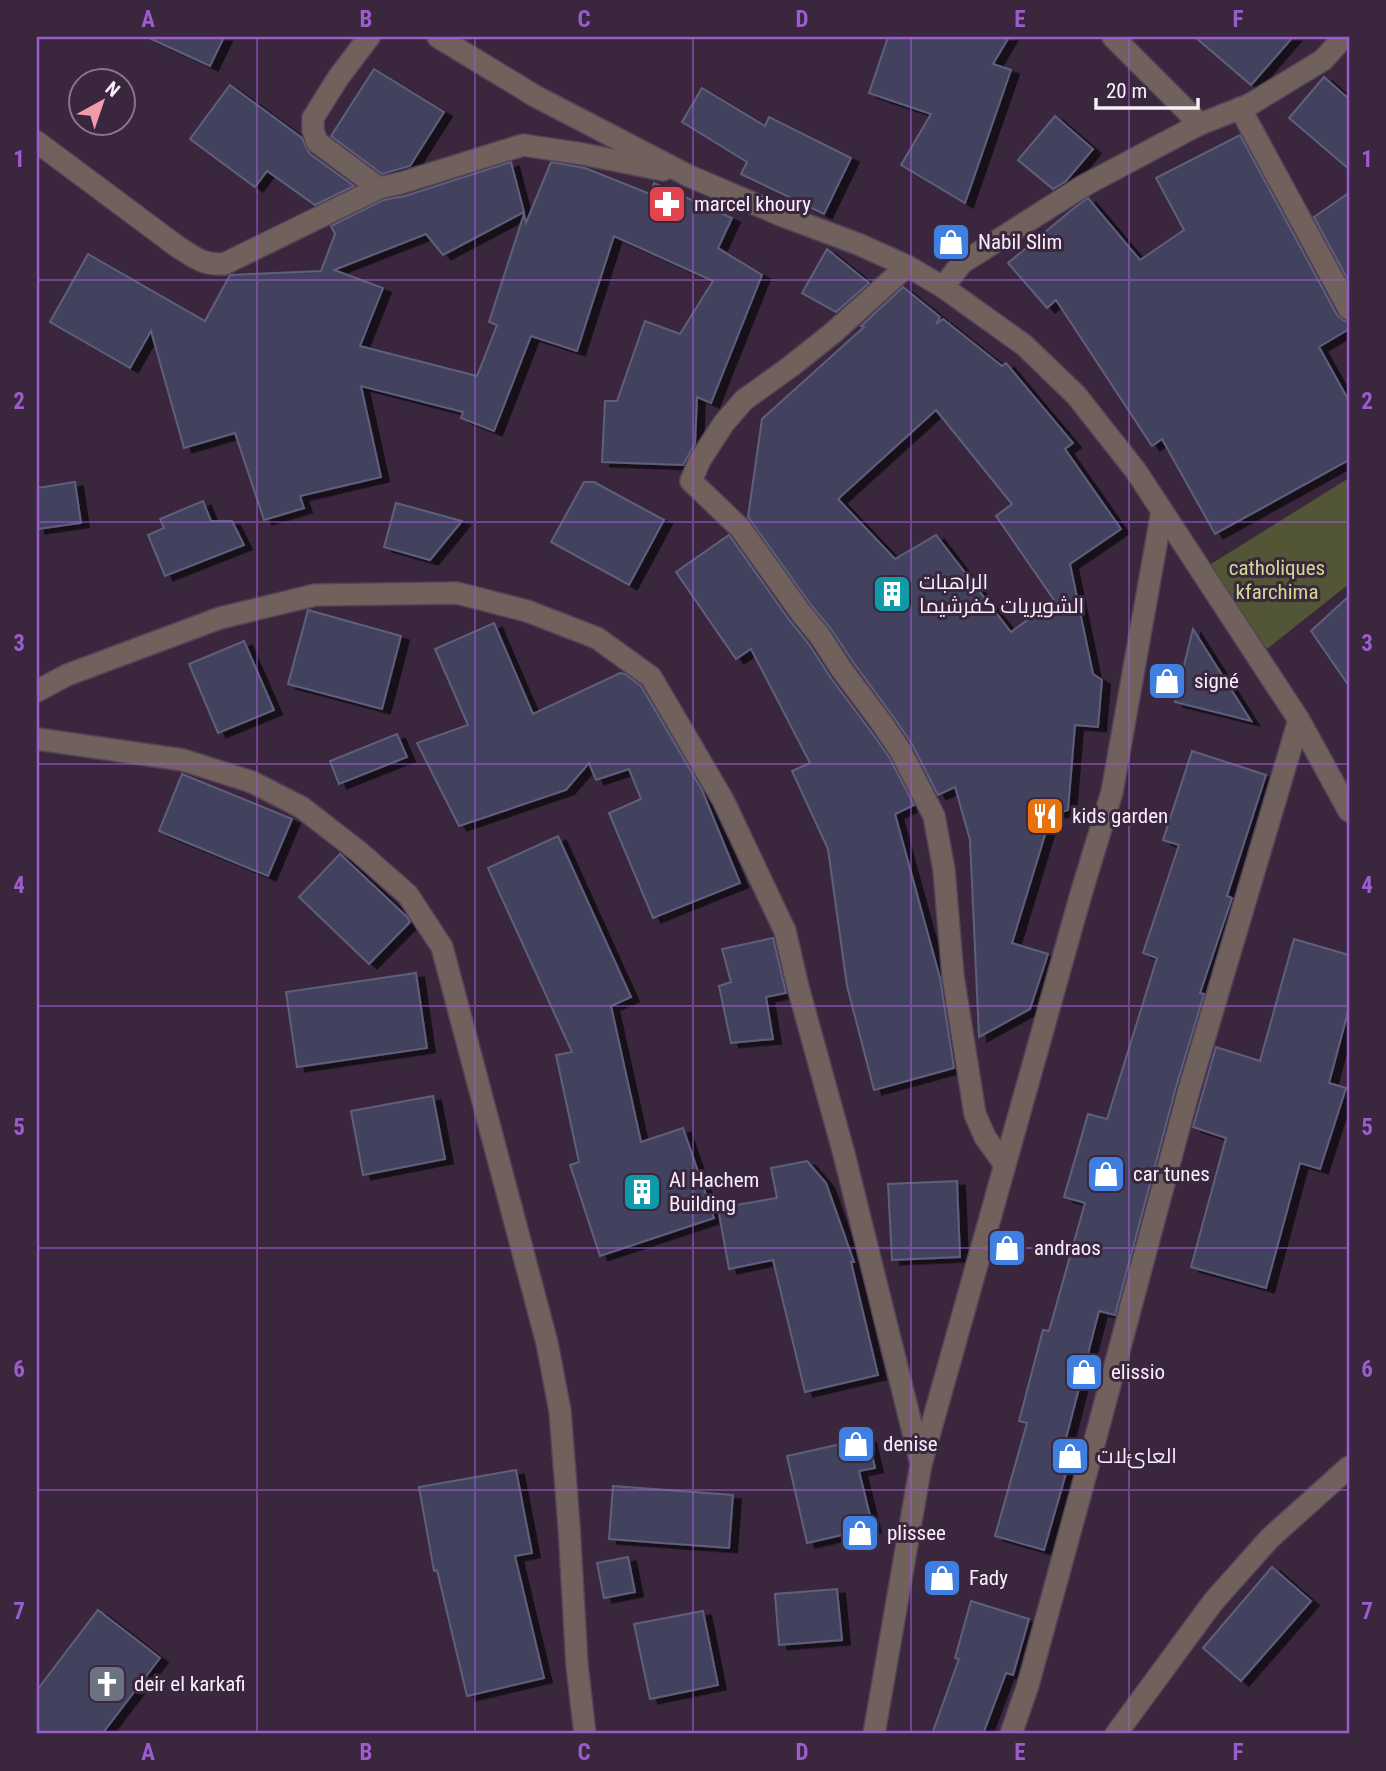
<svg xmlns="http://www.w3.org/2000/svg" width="1386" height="1771" viewBox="0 0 1386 1771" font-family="'Roboto Condensed',Cairo,sans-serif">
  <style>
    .green { fill: #525536 }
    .building { fill: #42435f; stroke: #5e5f7c; stroke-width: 2; fill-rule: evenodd; filter: url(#shadow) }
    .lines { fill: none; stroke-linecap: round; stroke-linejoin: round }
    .minor-casing { stroke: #554359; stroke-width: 24 }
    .minor { stroke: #71615c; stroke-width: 21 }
    .grid { fill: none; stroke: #9b5cce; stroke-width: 2; stroke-opacity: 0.55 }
    .labels { text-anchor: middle; stroke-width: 6; stroke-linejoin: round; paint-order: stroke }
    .poi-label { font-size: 21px; fill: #faeefd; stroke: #3a273e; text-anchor: start }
    .park-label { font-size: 21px; fill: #d2d992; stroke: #3a273e }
    .neatline { fill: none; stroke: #9b5cce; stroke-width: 2.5 }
    .grid-label { font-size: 23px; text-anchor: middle; font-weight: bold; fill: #9b5cce }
  </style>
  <defs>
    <filter id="shadow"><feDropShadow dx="8" dy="4.5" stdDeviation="0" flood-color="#0009"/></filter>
  </defs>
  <rect width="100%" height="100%" fill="#3a273e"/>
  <polygon class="green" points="1349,478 1349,584 1267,649 1206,567"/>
  <g class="building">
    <polygon points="147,37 224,37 210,66"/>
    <polygon points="888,37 1009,37 993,64 1011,70 965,203 901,165 931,114 869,93"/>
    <polygon points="1195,37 1293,37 1251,85"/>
    <polygon points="374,69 444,112 410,166 382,174 331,136"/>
    <polygon points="1324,77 1349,99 1349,169 1289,118"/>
    <polygon points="230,85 302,138 309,153 354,186 315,205 267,171 255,187 190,139"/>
    <polygon points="702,88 765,126 769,117 851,158 824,214 741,174 747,162 682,122"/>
    <polygon points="1055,116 1093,149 1066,181 1053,189 1018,160"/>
    <polygon points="1240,135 1337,315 1343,320 1349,322 1349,329 1319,347 1349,401 1349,460 1215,534 1162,439 1152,446 1056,300 1047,308 1008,263 1074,208 1088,198 1140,260 1184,230 1156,178"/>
    <polygon points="511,162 524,212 443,255 426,234 334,270 383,288 360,346 477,376 497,325 489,322 524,214 526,223 551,162 585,168 650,194 654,183 732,218 718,248 762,275 711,403 697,397 695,444 683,465 602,462 605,401 617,401 645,321 680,334 713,281 614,236 577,351 531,336 494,431 461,418 463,412 361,386 381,477 300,496 304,508 264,520 235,433 184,448 151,331 130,368 50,322 88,254 205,321 230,275 321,271 335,234 331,226 383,200 405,196"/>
    <polygon points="1349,193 1349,282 1314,217"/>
    <polygon points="827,249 869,283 836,312 802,293"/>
    <path d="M 903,287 L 940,317 L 936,324 L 943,319 L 1002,366 L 1006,363 L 1073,443 L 1065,449 L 1121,529 L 1070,564 L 1093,674 L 1102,680 L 1098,727 L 1075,725 L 1068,810 L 1051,815 L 1012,943 L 1048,954 L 1030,1009 L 979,1037 L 970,840 L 955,787 L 938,795 L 912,744 L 892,715 L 853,662 L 831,629 L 811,605 L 748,517 L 762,419 L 864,327 L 861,326 ZM 936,410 L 1012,504 L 996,516 L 1054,600 L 1011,632 L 936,535 L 895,559 L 838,499 Z"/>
    <polygon points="75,482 81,523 37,529 37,488"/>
    <polygon points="584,482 594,482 664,520 629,585 551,542"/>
    <polygon points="203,501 211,521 232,521 244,545 165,576 148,535 164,528 160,519"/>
    <polygon points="396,503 462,521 430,560 384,547"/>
    <polygon points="729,535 790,621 809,644 831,678 870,730 889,757 914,805 895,814 940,978 954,1068 874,1090 847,986 828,849 792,771 810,763 751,649 736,659 676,572"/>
    <polygon points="1349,596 1349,686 1311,631"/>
    <polygon points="308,610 401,636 382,709 288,684"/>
    <polygon points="494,623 533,714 620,673 625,674 641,686 702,790 740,883 653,918 609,813 641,799 629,769 596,780 589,763 566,790 459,826 417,743 468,725 435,649"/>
    <polygon points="1193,629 1251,721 1175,702"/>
    <polygon points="244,641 274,710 218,733 189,664"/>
    <polygon points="397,734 407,757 339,784 330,761"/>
    <polygon points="1192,751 1266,775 1227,896 1232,898 1200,993 1204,994 1176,1087 1115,1315 1099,1311 1062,1454 1071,1456 1044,1550 995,1536 1027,1423 1019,1421 1043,1330 1049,1331 1085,1203 1064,1197 1088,1114 1107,1119 1157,958 1143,953 1179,845 1163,840"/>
    <polygon points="182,774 292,819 268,876 159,831"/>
    <polygon points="558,836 631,997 611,1006 641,1142 683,1128 714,1218 600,1256 570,1165 579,1162 556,1055 572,1052 488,868"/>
    <polygon points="340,854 407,917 410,922 369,964 299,897"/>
    <polygon points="773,938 786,993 766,997 773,1039 731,1043 719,986 731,982 722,949"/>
    <polygon points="1294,939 1349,955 1349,1008 1329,1083 1346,1088 1320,1169 1300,1163 1266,1288 1191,1267 1226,1138 1193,1127 1216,1047 1260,1061"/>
    <polygon points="416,973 427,1048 297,1067 286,992"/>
    <polygon points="433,1096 445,1159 363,1175 351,1111"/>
    <polygon points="807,1161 826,1183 854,1262 851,1262 878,1375 805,1392 773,1260 729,1269 718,1208 777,1198 771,1168"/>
    <polygon points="957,1181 960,1257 892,1260 888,1184"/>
    <polygon points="868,1438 875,1468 859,1471 873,1528 807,1543 787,1456"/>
    <polygon points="516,1470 532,1553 515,1556 544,1678 467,1696 437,1570 434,1571 419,1487"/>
    <polygon points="613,1486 733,1495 729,1548 609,1539"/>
    <polygon points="628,1557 635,1592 604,1598 597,1563"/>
    <polygon points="1272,1567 1311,1601 1241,1681 1203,1648"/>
    <polygon points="837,1589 842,1640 779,1645 775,1594"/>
    <polygon points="971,1601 1029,1619 1013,1675 1006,1673 983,1734 932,1734 959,1659 955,1658"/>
    <polygon points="98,1610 160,1658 102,1734 37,1734 37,1690"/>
    <polygon points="703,1611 718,1685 650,1699 634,1624"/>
  </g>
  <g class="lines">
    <g class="minor-casing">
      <g id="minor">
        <polyline points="369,37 338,78 313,118 313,130 317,142 379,188"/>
        <polyline points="438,37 535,96 689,176 783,216 858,244 907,266 943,287 1024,345 1076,395 1136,471 1299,720 1349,811"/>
        <polyline points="1113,37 1200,124"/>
        <polyline points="1240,108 1349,309"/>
        <path d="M 37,142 L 178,247 C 195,258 203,265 224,264 L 379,188 L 401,183 L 523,145 L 583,154 L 663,170"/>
        <polyline points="907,266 834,332 790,367 744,400 724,423 700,460 691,481 741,529 801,613 820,636 842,670 881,722 900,750 934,816 944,870 953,976 975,1114 985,1137 1005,1165"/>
        <polyline points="943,287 962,263 1050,207 1085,185 1200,124 1249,105 1323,60 1344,37"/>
        <polyline points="37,691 67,675 220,618 315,595 457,593 527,611 597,638 651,677 723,800 785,931 798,987 844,1154 921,1464"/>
        <polyline points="37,739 183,760 252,782 301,807 358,851 408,895 442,947 547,1343 560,1411 569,1526 577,1665 585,1734"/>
        <polyline points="874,1734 921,1464 1081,894 1112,792 1162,511"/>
        <polyline points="1011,1734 1028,1685 1087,1470 1189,1090 1299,720"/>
        <polyline points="1116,1734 1213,1602 1270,1538 1349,1467"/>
      </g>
    </g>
    <use href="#minor" class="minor"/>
  </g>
  <path class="grid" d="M 257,37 L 257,1734M 475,37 L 475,1734M 693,37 L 693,1734M 911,37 L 911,1734M 1129,37 L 1129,1734M 37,280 L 1349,280M 37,522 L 1349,522M 37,764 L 1349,764M 37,1006 L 1349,1006M 37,1248 L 1349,1248M 37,1490 L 1349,1490"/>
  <defs>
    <g id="pharmacy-square" transform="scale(2.0125)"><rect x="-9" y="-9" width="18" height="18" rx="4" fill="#e0444e" stroke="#3a273e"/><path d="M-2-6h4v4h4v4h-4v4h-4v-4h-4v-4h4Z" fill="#fff"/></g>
    <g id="shop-square" transform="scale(2.0125)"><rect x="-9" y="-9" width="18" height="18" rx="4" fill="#3f7fe0" stroke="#3a273e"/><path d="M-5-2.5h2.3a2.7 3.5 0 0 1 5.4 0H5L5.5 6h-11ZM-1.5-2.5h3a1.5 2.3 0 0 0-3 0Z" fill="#fff"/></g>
    <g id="building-square" transform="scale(2.0125)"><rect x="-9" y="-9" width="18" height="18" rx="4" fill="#0f9aa8" stroke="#3a273e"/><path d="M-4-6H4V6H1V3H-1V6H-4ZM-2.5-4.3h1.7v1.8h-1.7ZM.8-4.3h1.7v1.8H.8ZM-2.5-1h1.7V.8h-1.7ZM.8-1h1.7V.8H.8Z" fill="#fff"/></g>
    <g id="restaurant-square" transform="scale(2.0125)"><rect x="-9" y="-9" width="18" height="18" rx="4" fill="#e8710a" stroke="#3a273e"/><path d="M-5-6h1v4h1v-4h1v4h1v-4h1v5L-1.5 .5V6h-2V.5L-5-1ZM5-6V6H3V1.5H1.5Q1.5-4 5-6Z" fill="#fff"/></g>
    <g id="church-square" transform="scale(2.0125)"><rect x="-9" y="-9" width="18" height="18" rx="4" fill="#6b7280" stroke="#3a273e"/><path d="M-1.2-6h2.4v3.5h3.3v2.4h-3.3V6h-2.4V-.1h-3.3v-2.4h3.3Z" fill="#fff"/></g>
  </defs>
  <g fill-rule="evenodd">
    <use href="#pharmacy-square" x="667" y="204"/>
    <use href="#shop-square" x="951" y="242"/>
    <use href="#building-square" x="892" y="594"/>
    <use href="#shop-square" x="1167" y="681"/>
    <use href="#restaurant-square" x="1045" y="816"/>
    <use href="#shop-square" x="1106" y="1174"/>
    <use href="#building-square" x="642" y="1192"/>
    <use href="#shop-square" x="1007" y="1248"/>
    <use href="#shop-square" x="1084" y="1372"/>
    <use href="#shop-square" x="856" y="1444"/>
    <use href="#shop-square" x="1070" y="1456"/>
    <use href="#shop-square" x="860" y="1533"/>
    <use href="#shop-square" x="942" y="1578"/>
    <use href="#church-square" x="107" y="1684"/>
  </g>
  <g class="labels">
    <g class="poi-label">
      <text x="694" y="211">marcel khoury</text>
      <text x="978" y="249">Nabil Slim</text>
      <text x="919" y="589">الراهبات<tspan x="919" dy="24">الشويريات كفرشيما</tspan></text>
      <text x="1194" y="688">signé</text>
      <text x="1072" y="823">kids garden</text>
      <text x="1133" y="1181">car tunes</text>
      <text x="669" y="1187">Al Hachem<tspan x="669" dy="24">Building</tspan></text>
      <text x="1034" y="1255">andraos</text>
      <text x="1111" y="1379">elissio</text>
      <text x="883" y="1451">denise</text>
      <text x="1097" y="1463">العائﻻت</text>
      <text x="887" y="1540">plissee</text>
      <text x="969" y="1585">Fady</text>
      <text x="134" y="1691">deir el karkafi</text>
    </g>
    <g class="park-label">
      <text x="1277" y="575">catholiques<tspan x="1277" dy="24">kfarchima</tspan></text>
    </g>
  </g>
  <rect width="1386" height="1771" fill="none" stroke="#3a273e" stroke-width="77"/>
  <g transform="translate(102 102) rotate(40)"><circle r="33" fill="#3a273e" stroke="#87778a" stroke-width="2"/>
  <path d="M0-5L12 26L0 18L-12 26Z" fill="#f39aac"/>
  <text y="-10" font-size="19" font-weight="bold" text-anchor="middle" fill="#faeefd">N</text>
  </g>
  <path d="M1096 98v10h102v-10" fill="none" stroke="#faeefd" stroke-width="3.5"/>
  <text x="1106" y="98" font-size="21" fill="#faeefd" stroke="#3a273e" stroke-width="5" paint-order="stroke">20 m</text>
  <rect x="38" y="38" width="1310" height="1694" class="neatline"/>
  <g class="grid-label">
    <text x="148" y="27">A</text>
    <text x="366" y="27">B</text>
    <text x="584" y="27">C</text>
    <text x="802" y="27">D</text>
    <text x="1020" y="27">E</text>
    <text x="1238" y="27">F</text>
    <text x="19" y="167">1</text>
    <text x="1367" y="167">1</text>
    <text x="19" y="409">2</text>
    <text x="1367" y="409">2</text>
    <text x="19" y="651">3</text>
    <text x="1367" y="651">3</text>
    <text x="19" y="893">4</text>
    <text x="1367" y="893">4</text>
    <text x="19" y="1135">5</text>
    <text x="1367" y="1135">5</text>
    <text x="19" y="1377">6</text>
    <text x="1367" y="1377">6</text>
    <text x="19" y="1619">7</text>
    <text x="1367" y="1619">7</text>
    <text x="148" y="1760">A</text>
    <text x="366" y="1760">B</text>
    <text x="584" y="1760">C</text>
    <text x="802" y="1760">D</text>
    <text x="1020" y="1760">E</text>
    <text x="1238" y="1760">F</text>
  </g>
</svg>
